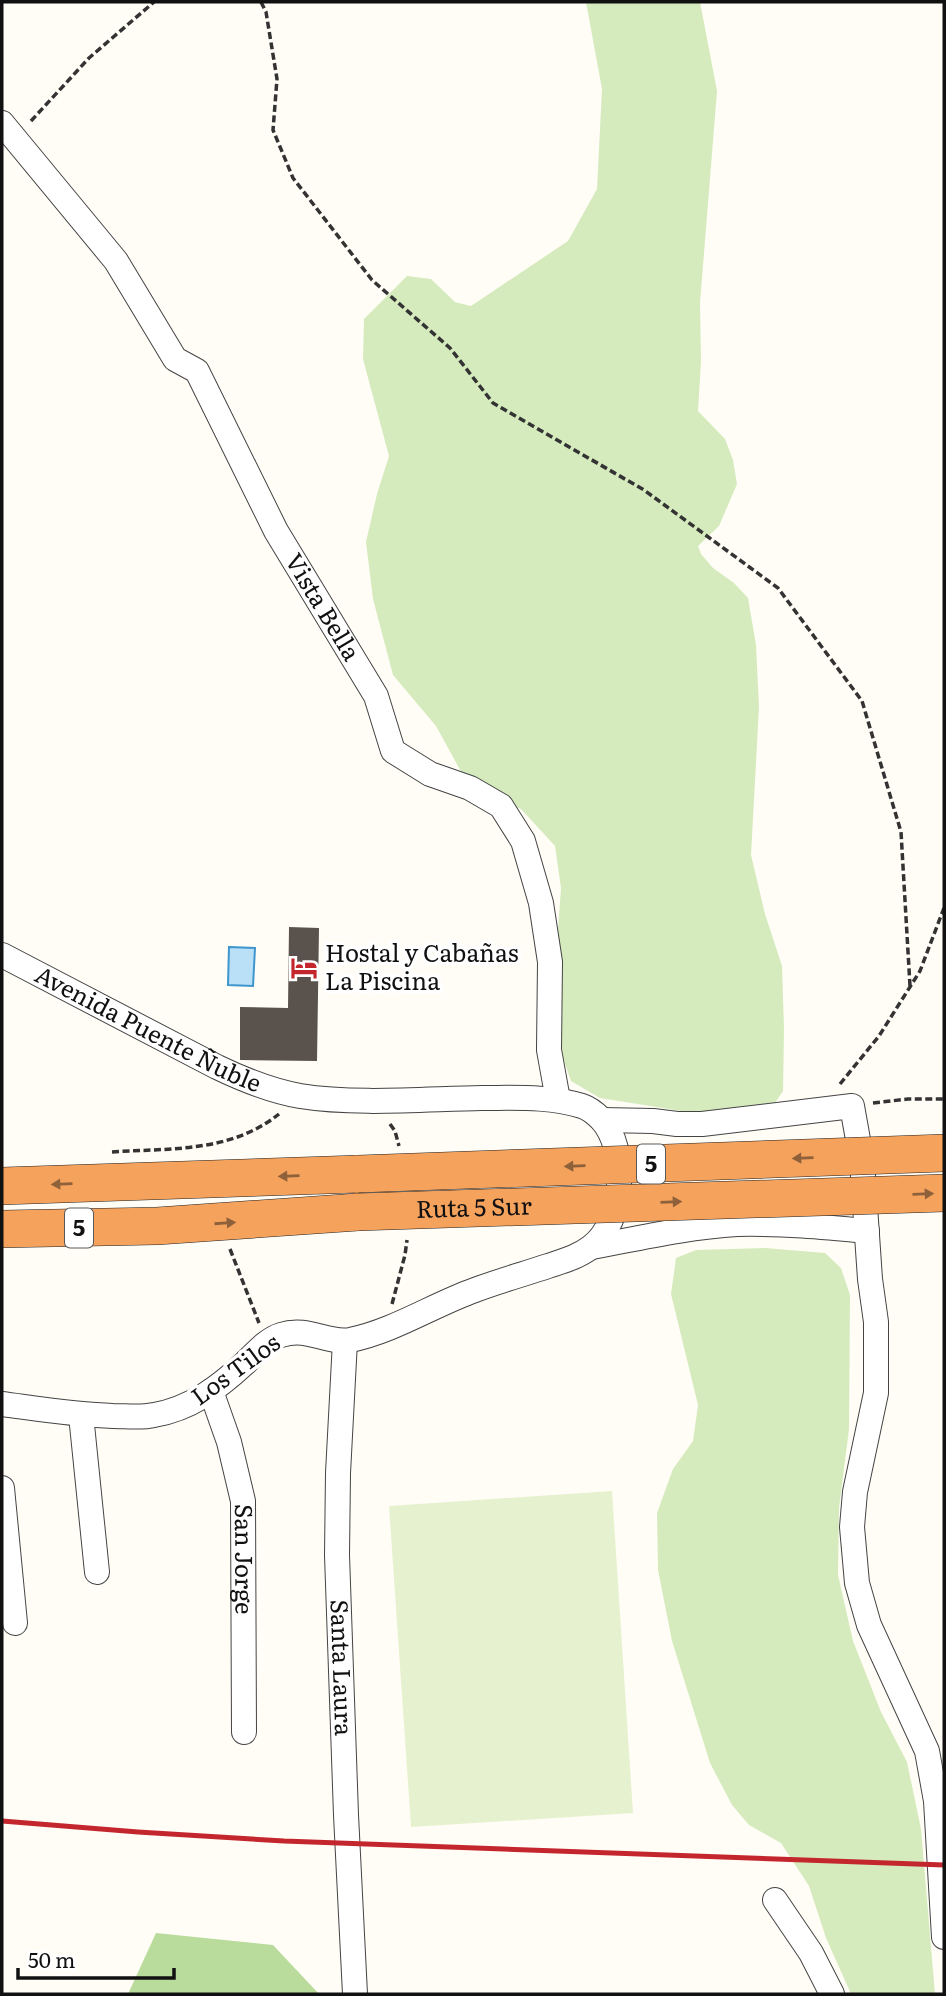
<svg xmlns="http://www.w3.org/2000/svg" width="946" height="1996" viewBox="0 0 946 1996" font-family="Literata,serif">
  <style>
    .green { fill: #d5ebbd }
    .forest { fill: #b9dc9c }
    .pitch { fill: #e6f2cf }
    .water { fill: #b9e0f7; stroke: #3f96cf; stroke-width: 2 }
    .building { fill: #5a524d }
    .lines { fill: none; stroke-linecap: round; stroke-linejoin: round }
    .minor-casing { stroke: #444; stroke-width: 26 }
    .highway-casing { stroke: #222; stroke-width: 38 }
    .path { stroke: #333; stroke-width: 3.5; stroke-dasharray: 7 3.5; stroke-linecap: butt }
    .minor { stroke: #fff; stroke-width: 24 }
    .highway { stroke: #f5a25d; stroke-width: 37 }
    .rail { stroke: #c4262e; stroke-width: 5 }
    .highway-bridge-casing { stroke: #222; stroke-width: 38; stroke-linecap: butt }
    .highway-bridge { stroke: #f5a25d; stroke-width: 37 }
    .oneway { fill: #8e613b }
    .labels { text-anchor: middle; stroke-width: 7; stroke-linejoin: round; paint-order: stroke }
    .shield { fill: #fff; stroke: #585858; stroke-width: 2 }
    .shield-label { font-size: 23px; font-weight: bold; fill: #111 }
    .street-label { font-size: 24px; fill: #111; stroke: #fff }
    .poi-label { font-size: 24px; fill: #111; stroke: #fff; text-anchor: start }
  </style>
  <rect width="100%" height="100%" fill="#fffdf5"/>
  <g class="green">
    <polygon points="586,2 700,2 717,91 700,303 701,361 698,411 725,439 733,460 737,484 719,526 698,546 701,554 713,568 734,583 748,598 756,645 759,707 751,855 765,914 782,966 784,1029 783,1091 768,1113 688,1112 600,1098 571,1081 562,1055 558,930 561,888 555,846 521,809 470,788 436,726 393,675 373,599 366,542 377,494 389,456 363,359 364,319 407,276 431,279 455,302 471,306 568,241 597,189 602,89"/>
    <polygon points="765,1248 825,1253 841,1268 850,1295 849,1429 839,1508 838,1575 853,1641 881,1712 907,1762 921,1829 935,1994 851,1994 826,1938 809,1886 781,1843 749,1825 732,1805 710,1763 672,1641 658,1570 657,1513 673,1469 693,1441 698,1405 671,1294 676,1258 696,1250"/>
  </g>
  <polygon class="forest" points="156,1933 273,1945 319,1994 128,1994"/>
  <polygon class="pitch" points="612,1491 633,1813 411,1827 389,1506"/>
  <polygon class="water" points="229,947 255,948 253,986 228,985"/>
  <polygon class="building" points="289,927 319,928 317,1061 240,1060 240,1007 288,1008"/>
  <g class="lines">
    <g class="minor-casing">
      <g id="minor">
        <path id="s1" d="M 2,123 L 116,261 L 175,359 L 197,371 L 276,531 L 376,696 L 393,751 L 430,774 L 470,788 L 501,806 L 523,841 L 541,903 L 550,962 L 549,1050 L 558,1100"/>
        <path id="s2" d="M 2,955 L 217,1067 C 244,1080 271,1091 300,1096 C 356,1105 425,1099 482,1098 C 516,1098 550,1096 582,1106 C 588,1108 596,1114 601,1119 C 629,1149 624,1223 591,1247 C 578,1257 563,1261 548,1266 C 524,1274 499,1281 475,1290 C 433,1305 394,1331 350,1340 C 327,1344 308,1326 281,1335 C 266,1340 256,1353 244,1364 C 218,1388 190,1409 154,1415 C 141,1418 126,1416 113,1416 C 75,1415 39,1409 2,1404"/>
        <polyline points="602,1120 653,1121 677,1124 702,1124 852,1106 862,1162 870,1279 876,1322 876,1393 855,1492 852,1527 857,1583 869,1625 927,1751 936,1801 944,1937"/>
        <path d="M 592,1247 C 640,1238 688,1227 737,1224 C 781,1223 824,1227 867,1231"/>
        <path id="s3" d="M 345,1341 L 338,1473 L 337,1555 L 346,1815 L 355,1994"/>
        <path id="s4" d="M 211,1391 L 229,1442 L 243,1501 L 244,1732"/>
        <polyline points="81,1415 97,1572"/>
        <polyline points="2,1488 15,1623"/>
        <polyline points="775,1900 811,1953 832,1994"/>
      </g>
    </g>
    <g class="highway-casing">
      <g id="highway">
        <polyline points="2,1186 358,1174"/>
        <polyline points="2,1229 157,1226 358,1212"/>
      </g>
    </g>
    <g class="path">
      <polyline points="261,2 266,12 277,79 273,130 293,178 372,280 450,348 493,403 644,490 778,588 862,701 901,832 910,986"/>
      <polyline points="31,121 89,58 154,2"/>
      <polyline points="840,1084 879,1036 920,971 944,908"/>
      <polyline points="873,1103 908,1099 944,1099"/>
      <polyline points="390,1124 395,1131 399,1146"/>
      <path d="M 112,1152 C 171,1148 230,1153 279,1114"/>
      <polyline points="230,1249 259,1323"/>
      <polyline points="392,1304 405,1255 407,1240"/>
    </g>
    <use href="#minor" class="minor"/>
    <use href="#highway" class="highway"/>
    <polyline class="rail" points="2,1821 138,1832 284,1841 944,1865"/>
    <g class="highway-bridge-casing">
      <g id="highway-bridge">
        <polyline points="358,1174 944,1153"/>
        <path id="s5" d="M 358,1212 L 944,1193"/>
      </g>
    </g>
    <use href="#highway-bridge" class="highway-bridge"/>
  </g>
  <defs><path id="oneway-solid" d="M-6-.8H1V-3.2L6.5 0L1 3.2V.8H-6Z" transform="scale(1.75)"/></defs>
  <g class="oneway">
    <use href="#oneway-solid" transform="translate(803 1158) rotate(178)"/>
    <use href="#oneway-solid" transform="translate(575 1166) rotate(178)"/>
    <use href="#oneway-solid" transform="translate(289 1176) rotate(178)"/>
    <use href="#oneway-solid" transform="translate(62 1184) rotate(178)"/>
    <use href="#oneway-solid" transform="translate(923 1194) rotate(-2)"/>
    <use href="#oneway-solid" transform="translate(671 1202) rotate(-2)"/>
    <use href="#oneway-solid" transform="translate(225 1223) rotate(-4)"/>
  </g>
  <defs>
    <g id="hotel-bare" transform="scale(2.1)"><path d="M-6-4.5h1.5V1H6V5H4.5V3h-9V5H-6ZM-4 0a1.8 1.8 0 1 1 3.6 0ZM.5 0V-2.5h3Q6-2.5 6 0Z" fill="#c4262e" stroke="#fff" stroke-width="2.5" paint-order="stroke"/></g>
  </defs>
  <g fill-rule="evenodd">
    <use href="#hotel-bare" x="304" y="968"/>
  </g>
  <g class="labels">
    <g class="shield">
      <rect x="637" y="1144.5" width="28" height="39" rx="5"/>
      <rect x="65" y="1208.5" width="28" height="39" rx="5"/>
    </g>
    <g class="shield-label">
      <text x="651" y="1172">5</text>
      <text x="79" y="1236">5</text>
    </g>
    <g class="street-label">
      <text dy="8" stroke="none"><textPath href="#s1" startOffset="586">Vista Bella</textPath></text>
      <text dy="8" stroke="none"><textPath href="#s2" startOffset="164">Avenida Puente Ñuble</textPath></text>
      <text dy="8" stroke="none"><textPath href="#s5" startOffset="116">Ruta 5 Sur</textPath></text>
      <text transform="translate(236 1370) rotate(-36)" y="8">Los Tilos</text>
      <text dy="8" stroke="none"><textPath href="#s4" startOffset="173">San Jorge</textPath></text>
      <text dy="8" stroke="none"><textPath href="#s3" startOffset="327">Santa Laura</textPath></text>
    </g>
    <g class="poi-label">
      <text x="325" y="962">Hostal y Cabañas<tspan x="325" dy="28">La Piscina</tspan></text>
    </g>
  </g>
  <rect width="946" height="1996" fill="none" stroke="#111111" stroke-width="7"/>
  <path d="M18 1968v10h156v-10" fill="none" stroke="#111111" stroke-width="3.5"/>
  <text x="28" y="1968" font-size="21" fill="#111111" stroke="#ffffff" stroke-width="5" paint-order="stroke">50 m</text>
</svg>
